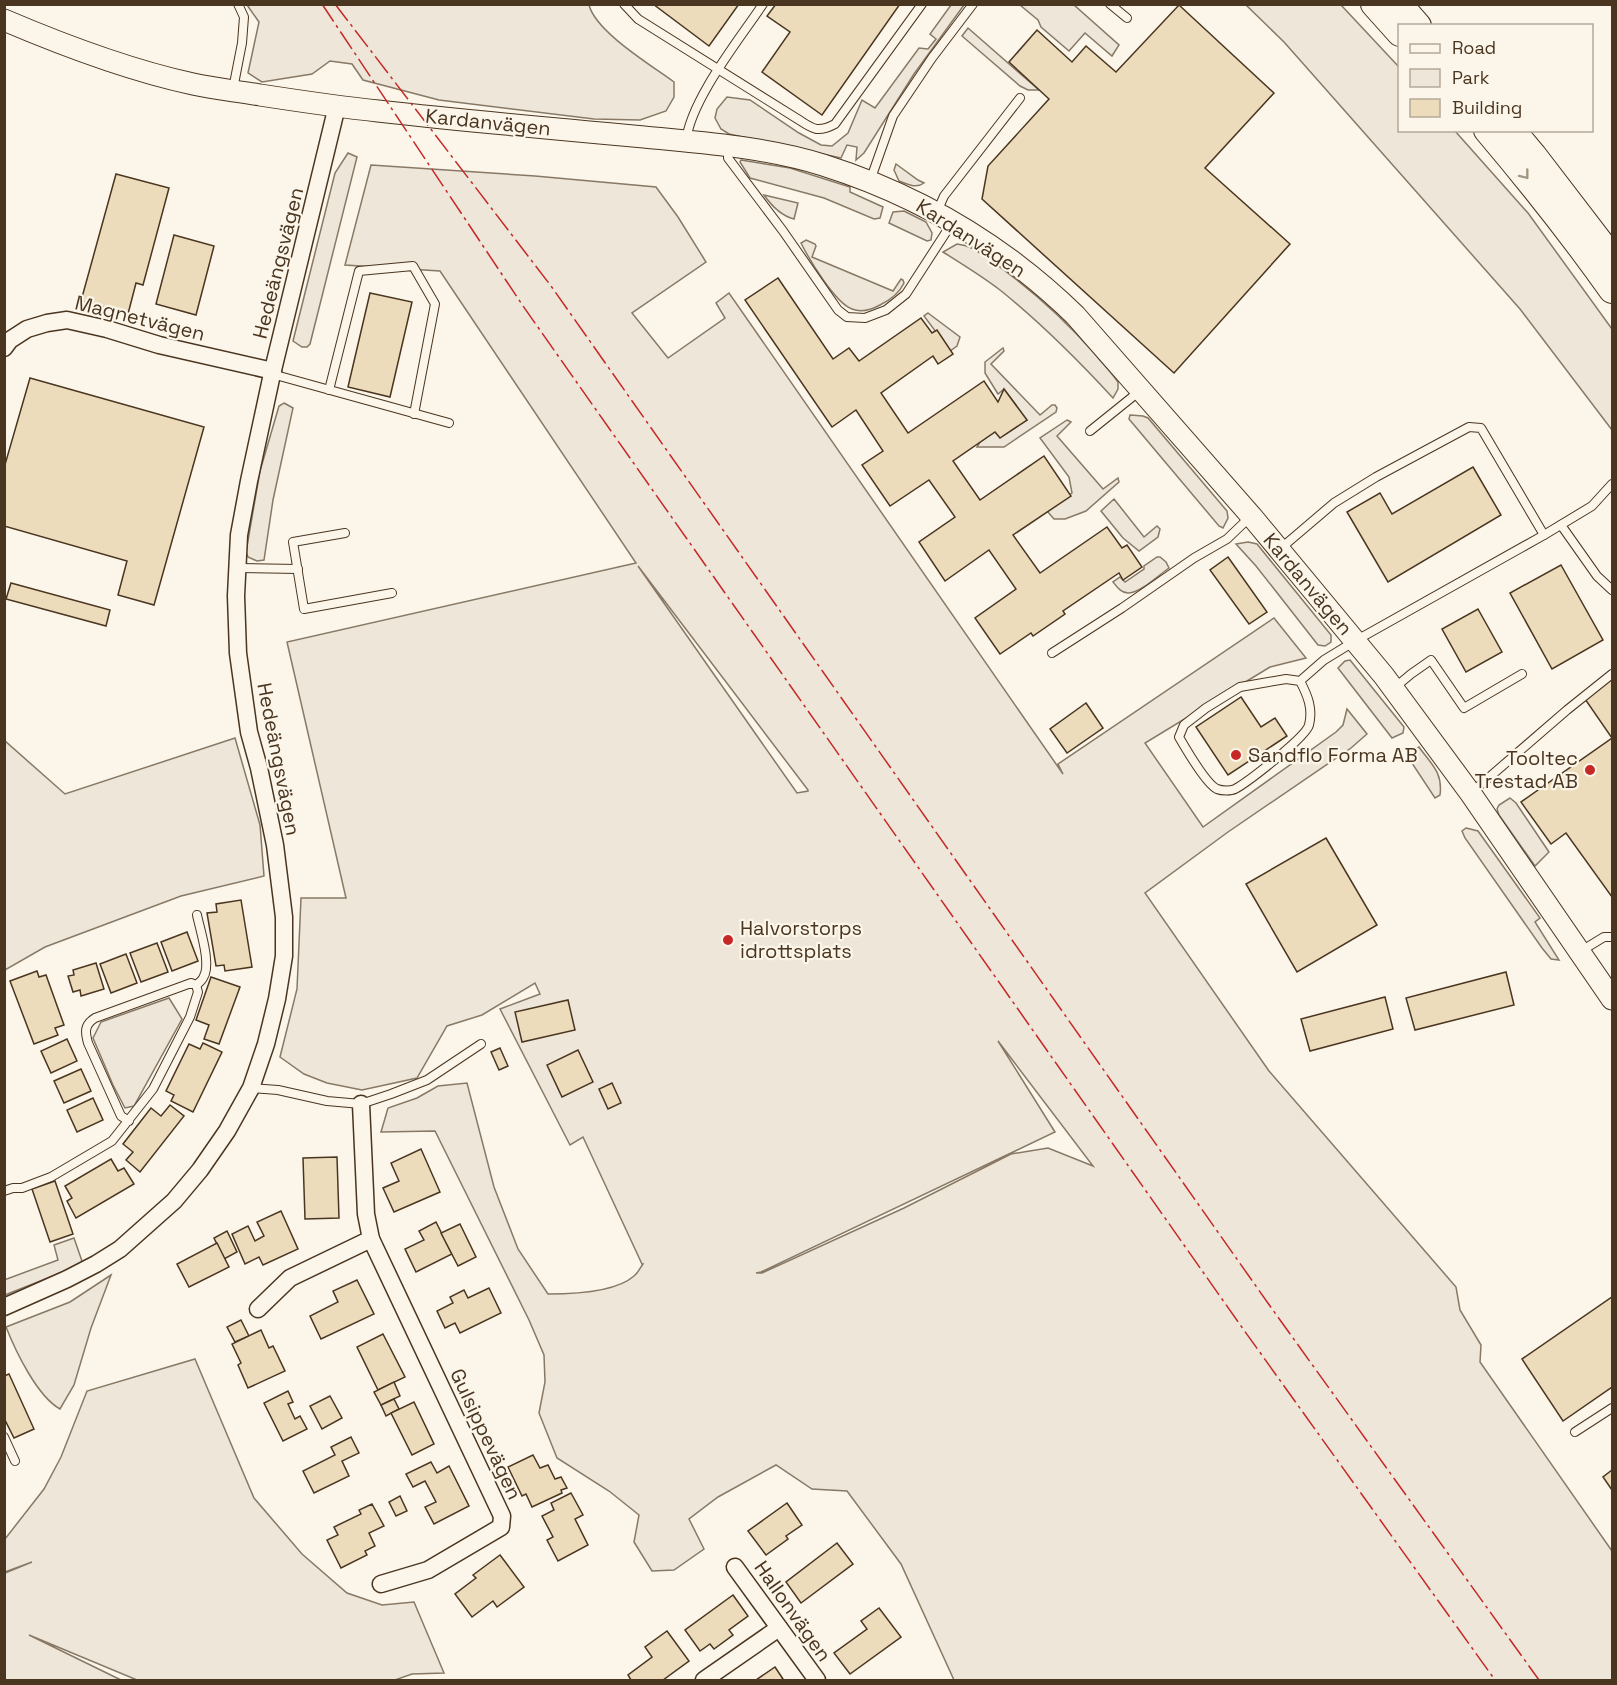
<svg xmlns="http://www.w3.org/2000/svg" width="1617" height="1685" viewBox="0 0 1617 1685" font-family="'Space Grotesk',sans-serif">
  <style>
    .green { fill: #ede6d9; stroke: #887966; stroke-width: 1.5; fill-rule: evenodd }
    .building { fill: #ecdcbc; stroke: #4a3520; stroke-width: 1.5 }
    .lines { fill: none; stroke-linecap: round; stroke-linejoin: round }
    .service-casing { stroke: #4a3520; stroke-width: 10 }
    .minor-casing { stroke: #4a3520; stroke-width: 19 }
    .tertiary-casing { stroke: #4a3520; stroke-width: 23 }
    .primary-casing { stroke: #4a3520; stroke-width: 28 }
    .service { stroke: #fbf6e9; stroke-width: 8 }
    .minor { stroke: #fbf6e9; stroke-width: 16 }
    .tertiary { stroke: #fbf6e9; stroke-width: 21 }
    .primary { stroke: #fbf6e9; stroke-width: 26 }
    .power { stroke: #c62828; stroke-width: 1.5; stroke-dasharray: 21 4.5 3 4.5; stroke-linecap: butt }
    .oneway { stroke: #a29684 }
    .poi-dot { fill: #c62828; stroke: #fbf6e9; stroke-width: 2 }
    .labels { text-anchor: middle; stroke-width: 4.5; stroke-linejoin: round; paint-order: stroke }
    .street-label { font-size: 20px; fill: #4a3520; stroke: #fbf6e9 }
    .poi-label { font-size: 20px; fill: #4a3520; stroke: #fbf6e9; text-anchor: start }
  </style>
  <rect width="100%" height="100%" fill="#fbf6e9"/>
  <g class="green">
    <path d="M 247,5 L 589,5 C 596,32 651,65 674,82 L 674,97 L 666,111 L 640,120 L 594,119 L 439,100 L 363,80 L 352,64 L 330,61 L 312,74 L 262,82 L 248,73 L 259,22 Z"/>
    <polygon points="951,5 964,5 914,74 864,153 856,160 857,147 847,145 841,158 729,134 721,129 715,118 717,109 727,97 750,100 799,133 821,145 832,146 848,133 862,100 875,108 919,48 928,49 936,39 930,34"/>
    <polygon points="1020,5 1074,5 1119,45 1112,56 1085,33 1069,51 1041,27 1038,20"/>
    <polygon points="1246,5 1341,5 1399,67 1400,130 1455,131 1528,213 1612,329 1612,430 1520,309 1284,42"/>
    <polygon points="968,28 1039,90 1028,90 1020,86 962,36"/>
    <polygon points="348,153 357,157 310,344 307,347 302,347 293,341 335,173"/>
    <polygon points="741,160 790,168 850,187 850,192 883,207 880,218 874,219 824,198 750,178 740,162"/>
    <path d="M 896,164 L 918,180 L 924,183 C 916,189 907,184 899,181 L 894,170 Z"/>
    <path d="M 371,165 L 535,176 L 656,187 L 678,217 L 706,262 L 632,313 L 668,358 L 725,318 L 716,303 L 729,293 L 1063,774 L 1058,764 L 1274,618 L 1306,658 L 1270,667 L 1145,743 L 1203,827 L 1336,732 L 1343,725 L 1347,709 L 1367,734 L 1351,748 L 1228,832 L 1145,893 L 1269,1071 L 1456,1287 L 1460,1310 L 1481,1345 L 1480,1362 L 1612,1551 L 1612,1680 L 954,1680 L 901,1564 L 847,1491 L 812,1489 L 776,1465 L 718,1497 L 689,1519 L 704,1549 L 674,1570 L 652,1571 L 634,1542 L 639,1515 L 609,1491 L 557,1458 L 539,1413 L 545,1382 L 544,1355 L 529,1320 L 435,1131 L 381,1132 L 388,1108 L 417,1098 L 438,1086 L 467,1083 L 494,1187 L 518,1249 L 548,1294 C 572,1294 616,1292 634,1276 C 638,1273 640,1268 643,1264 L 642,1264 L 583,1137 L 570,1145 L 500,1009 L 540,994 L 535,983 L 482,1015 L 447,1026 L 417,1078 L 362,1090 L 327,1083 L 304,1074 L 280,1057 L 297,989 L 301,898 L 346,898 L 287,642 L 636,563 L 440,271 L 345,265 ZM 638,566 L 808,790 L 808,791 L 797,793 ZM 998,1041 L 1093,1166 L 1048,1148 L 1011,1154 L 904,1208 L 762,1273 L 756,1273 L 761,1272 L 1055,1132 Z"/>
    <path d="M 764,195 L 798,203 L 794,219 C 782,216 771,205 764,195 Z"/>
    <polygon points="904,211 926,222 932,233 931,240 927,241 889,223 893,212"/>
    <path d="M 806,240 L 815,244 L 816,246 L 812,257 L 893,291 L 901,279 L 903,280 L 904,283 C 899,294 890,300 880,305 C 871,310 862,313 852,309 C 835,303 809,259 801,243 Z"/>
    <path d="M 957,244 C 972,245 982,255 994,263 C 1031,289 1064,319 1094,353 C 1102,363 1111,372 1118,382 L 1118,389 L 1113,398 C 1078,360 1041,323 1000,290 C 982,276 962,264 943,252 Z"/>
    <polygon points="928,313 960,337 957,346 950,351 924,316"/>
    <polygon points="1003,348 1004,351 991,364 1040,415 1052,405 1055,405 1057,408 1056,412 1004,447 977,447 980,442 996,431 1004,435 1027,420 1004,389 998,394 985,373 985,362"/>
    <polygon points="284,403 293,408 273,500 264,560 257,561 248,557 246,552 260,471 279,406"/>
    <polygon points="1130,415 1143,416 1148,418 1227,511 1228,518 1223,528 1219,526 1129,419"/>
    <polygon points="1067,420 1071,422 1057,436 1103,489 1118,478 1119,482 1086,511 1065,519 1054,519 1047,511 1072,493 1069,477 1040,438"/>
    <polygon points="1114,499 1144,537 1157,526 1160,529 1158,537 1139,551 1123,538 1101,511"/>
    <polygon points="1248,542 1257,544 1331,635 1331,642 1325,646 1318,645 1256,566 1236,544"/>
    <path d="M 1157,557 L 1160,557 L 1166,562 L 1169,568 C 1160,574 1139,594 1128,593 C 1121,593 1117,587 1113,582 L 1120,577 L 1125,582 L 1144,569 L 1144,566 Z"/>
    <polygon points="1350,660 1404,727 1403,733 1392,738 1338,668 1345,661"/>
    <polygon points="235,738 260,825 264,876 181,896 45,947 5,970 5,741 65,794"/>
    <path d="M 1419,747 C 1431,764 1443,772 1440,795 L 1435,798 L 1406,754 Z"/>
    <polygon points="1510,798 1516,803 1549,852 1535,866 1499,815 1497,809 1499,805"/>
    <polygon points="1466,828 1478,831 1540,918 1535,922 1559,960 1551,959 1542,948 1465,838 1462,831"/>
    <polygon points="169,998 182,1019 134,1106 125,1108 113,1085 93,1038 101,1022"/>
    <polygon points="74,1238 83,1264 5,1295 4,1280 58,1260 54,1245"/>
    <path d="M 111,1275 L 91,1328 L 74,1385 L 60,1409 C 37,1396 16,1352 6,1327 L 70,1302 Z"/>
    <polygon points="195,1359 254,1498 302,1554 347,1593 382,1605 414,1602 444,1673 412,1674 395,1680 137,1680 29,1635 121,1680 5,1680 5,1573 32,1562 5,1572 5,1539 44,1489 61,1457 87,1391"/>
  </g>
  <g class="building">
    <polygon points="653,4 739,4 709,46"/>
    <polygon points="776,4 900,4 822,115 762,72 790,32 767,16"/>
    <polygon points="1179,5 1274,93 1205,168 1290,244 1174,373 982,199 988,166 1049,99 1009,62 1037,30 1072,62 1086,46 1116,72"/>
    <polygon points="116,174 169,188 143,285 136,283 128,314 81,301"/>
    <polygon points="174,235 214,246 196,315 156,304"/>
    <polygon points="778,278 833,359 849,348 859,361 921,318 932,333 937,330 953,354 938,364 933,356 881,393 908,433 984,381 998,402 1004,389 1027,420 1000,438 995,432 953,461 980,500 1044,456 1071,496 1013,535 1040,573 1107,527 1122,548 1127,545 1142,567 1123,580 1119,573 1063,611 1065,614 1033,636 1031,633 1000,654 975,618 1016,589 989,550 945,581 919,542 955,517 929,480 890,506 862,465 883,451 856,410 832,427 745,300"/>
    <polygon points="370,293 412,302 390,397 348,387"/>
    <polygon points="30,378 204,427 154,605 118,595 127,561 4,526 4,468"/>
    <polygon points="1473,467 1501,515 1388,582 1347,512 1380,493 1392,514"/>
    <polygon points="1228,557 1267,612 1249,624 1210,570"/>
    <polygon points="1561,565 1603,640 1552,669 1510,593"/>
    <polygon points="11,583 110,610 106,626 6,599"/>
    <polygon points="1478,609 1502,652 1466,672 1442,629"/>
    <polygon points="1612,679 1612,897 1566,833 1551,844 1521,802 1612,738 1585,699"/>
    <polygon points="1241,697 1261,727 1275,718 1287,736 1228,775 1196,727"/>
    <polygon points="1086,703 1103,728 1067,753 1050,729"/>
    <polygon points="1326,838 1377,925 1297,972 1246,884"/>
    <polygon points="241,900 252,967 225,971 224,965 216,966 207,913 217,912 216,904"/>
    <polygon points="187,932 198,961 172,971 161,942"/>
    <polygon points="157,943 168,972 141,982 130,953"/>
    <polygon points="126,954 137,983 111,993 100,964"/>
    <polygon points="96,963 104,989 81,996 80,990 73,992 68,976 74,975 73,970"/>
    <polygon points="37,971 39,977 46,975 64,1025 55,1028 58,1035 34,1044 10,981"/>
    <polygon points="1506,972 1514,1005 1415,1030 1406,998"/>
    <polygon points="211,977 240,987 219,1044 204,1039 209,1025 196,1020"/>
    <polygon points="1385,997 1393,1029 1310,1051 1301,1019"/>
    <polygon points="568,1000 575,1030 522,1042 515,1012"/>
    <polygon points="67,1039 77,1061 51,1073 41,1051"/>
    <polygon points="203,1043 222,1052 193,1112 171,1101 174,1095 166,1091 189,1044 200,1049"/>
    <polygon points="500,1048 508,1066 499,1070 491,1052"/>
    <polygon points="578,1050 593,1082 562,1097 547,1065"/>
    <polygon points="81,1069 91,1091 64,1103 54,1081"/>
    <polygon points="612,1083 621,1103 608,1109 599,1089"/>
    <polygon points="93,1098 103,1120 77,1132 67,1110"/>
    <polygon points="170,1105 184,1116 140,1172 126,1160 133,1152 123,1144 151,1108 161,1116"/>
    <polygon points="421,1149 440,1192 394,1212 383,1188 399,1181 391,1163"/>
    <polygon points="337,1157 339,1218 305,1219 303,1158"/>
    <polygon points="111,1159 118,1171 124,1168 134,1184 76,1218 67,1201 72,1198 65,1186"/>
    <polygon points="55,1181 73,1234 50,1242 32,1189"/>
    <polygon points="281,1211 298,1249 263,1265 259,1257 245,1264 232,1234 248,1226 255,1241 264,1236 257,1222"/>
    <polygon points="436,1222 452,1254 416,1272 405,1249 424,1240 419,1231"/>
    <polygon points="460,1224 476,1257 458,1266 441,1233"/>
    <polygon points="227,1231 237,1252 224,1259 214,1238"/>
    <polygon points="217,1243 229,1267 189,1287 177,1264"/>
    <polygon points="357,1280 374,1314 321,1339 310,1316 338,1302 333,1291"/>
    <polygon points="489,1288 501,1313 460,1333 455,1323 445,1328 437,1311 453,1303 450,1297 464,1290 468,1298"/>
    <polygon points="1612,1297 1612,1387 1563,1421 1522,1359"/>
    <polygon points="241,1320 249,1336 235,1342 227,1327"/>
    <polygon points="261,1330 269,1348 273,1346 285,1371 248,1388 238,1365 241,1363 232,1344"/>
    <polygon points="383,1334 405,1377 378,1390 357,1347"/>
    <polygon points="9,1374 34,1429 14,1438 4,1418 4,1376"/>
    <polygon points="394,1382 400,1396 381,1405 374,1392"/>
    <polygon points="288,1391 293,1402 288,1404 295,1419 300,1416 307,1429 283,1441 264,1403"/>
    <polygon points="330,1396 342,1418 322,1429 310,1406"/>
    <polygon points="394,1399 399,1409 386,1416 381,1405"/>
    <polygon points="414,1402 434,1444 412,1455 391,1413"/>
    <polygon points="351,1437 359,1453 342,1461 349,1476 314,1493 303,1471 335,1455 331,1447"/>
    <polygon points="533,1455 540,1468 548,1465 555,1479 561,1477 567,1488 561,1490 562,1493 532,1507 526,1494 522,1496 508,1467"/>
    <polygon points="431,1462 437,1473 449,1466 469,1506 434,1524 425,1507 436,1502 425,1481 413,1487 406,1474"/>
    <polygon points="1612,1470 1612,1490 1603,1477"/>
    <polygon points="571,1493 583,1515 575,1519 588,1545 558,1561 547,1540 553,1537 542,1516 554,1510 551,1503"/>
    <polygon points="400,1496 407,1511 396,1516 389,1502"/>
    <polygon points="787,1503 802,1525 786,1536 788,1539 766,1555 748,1531"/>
    <polygon points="372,1504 384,1526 369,1533 375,1546 365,1551 367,1555 341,1568 327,1540 338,1535 334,1527 361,1514 359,1510"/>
    <polygon points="837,1543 853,1564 801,1603 786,1582"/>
    <polygon points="500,1555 524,1587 497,1607 493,1601 472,1617 455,1594 476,1578 473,1575"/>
    <polygon points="733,1595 748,1616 729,1630 733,1635 714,1649 710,1644 700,1651 685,1630"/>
    <polygon points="879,1608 901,1637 850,1674 834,1653 867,1629 861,1621"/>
    <polygon points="667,1631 689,1661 663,1680 631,1680 628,1675 652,1657 645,1647"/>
    <polygon points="775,1667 783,1679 781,1680 756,1680"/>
  </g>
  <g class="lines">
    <g class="service-casing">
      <g id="service">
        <path d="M 624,4 L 638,19 L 796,118 C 812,128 816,134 835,124 L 922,4"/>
        <polyline points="1110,4 1127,18"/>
        <polyline points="233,89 242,43 244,17 238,4"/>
        <path d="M 686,141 C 691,99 739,40 763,4"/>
        <polyline points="728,147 728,158 783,231 838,310 847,317 865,318 886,310 906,294 952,223"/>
        <polyline points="870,181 893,116 932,58 973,4"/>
        <polyline points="937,212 944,196 1020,98"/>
        <polyline points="272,374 449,423"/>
        <polyline points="329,390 359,271 413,266 435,304 414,414"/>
        <polyline points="1090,431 1141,390"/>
        <polyline points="1561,525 1597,576 1612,590"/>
        <polyline points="345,533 293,542 304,609 392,593"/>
        <polyline points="1280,549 1334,503 1376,477 1469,427 1481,428 1544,535"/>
        <polyline points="238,568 298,569"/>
        <polyline points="1052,653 1122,608 1194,558 1227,539 1251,516"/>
        <path d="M 1300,681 C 1308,696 1313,709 1309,725 C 1306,737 1248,782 1235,789 C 1231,791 1222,791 1217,789 C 1206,784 1186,749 1179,737 L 1184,725 L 1206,708 L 1240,687 L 1286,679 L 1300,681 L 1324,660 L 1355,641 L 1544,535 L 1592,506 L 1612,484"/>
        <polyline points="1393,689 1411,674 1431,660 1464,708 1522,674"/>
        <polyline points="1471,793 1567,710 1612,674"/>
        <polyline points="1581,951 1604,937 1612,937"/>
        <path d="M 196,985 C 197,985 203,979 203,978 C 212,965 200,930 197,915"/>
        <polyline points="251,1088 278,1090 327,1101 361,1104 391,1094 427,1080 481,1044"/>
        <path d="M 4,1191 L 13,1188 L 22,1188 L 51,1177 L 112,1141 L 153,1089 L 171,1054 L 190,1017 L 198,992 L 196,985 L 191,983 L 95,1018 C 84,1025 85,1032 88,1043 L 121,1116 L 129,1121"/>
        <polyline points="1575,1432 1612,1408"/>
        <polyline points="4,1437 15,1461"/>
      </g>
    </g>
    <g class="minor-casing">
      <g id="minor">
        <polyline points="4,348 10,340 27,329 47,323 67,320 107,329 159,345 273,371"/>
        <polyline points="361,1104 366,1214 371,1239 502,1516 501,1527 428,1570 381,1584"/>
        <polyline points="4,1307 67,1279 96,1264 120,1249 174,1201 200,1170 227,1131 251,1088 266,1044 277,999 284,956 284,917 275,845 259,768 249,732 238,653 236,596 239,535 249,481 272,374 337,106"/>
        <polyline points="258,1309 290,1278 371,1239"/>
        <polyline points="735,1567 817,1680"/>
        <polyline points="704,1680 779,1628"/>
      </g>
    </g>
    <g class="tertiary-casing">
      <path id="tertiary" d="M 4,20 C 65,46 128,70 193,84 C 215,89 238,91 260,95 C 299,101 339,107 378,111 C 467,121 555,129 644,137 C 704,143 766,147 823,165 C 918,195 1004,246 1075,315 L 1253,518 L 1384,676 L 1471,794 L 1612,999"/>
    </g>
    <g class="primary-casing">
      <g id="primary">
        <polyline points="1374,4 1400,33"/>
        <polyline points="1399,4 1418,26"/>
        <path d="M 1487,130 C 1531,182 1573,235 1612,290"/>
        <polyline points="1512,130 1533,155 1612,258"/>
      </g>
    </g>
    <use href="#service" class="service"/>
    <use href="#minor" class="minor"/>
    <use href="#tertiary" class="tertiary"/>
    <use href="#primary" class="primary"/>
    <g class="power">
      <polyline points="322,4 523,306 1241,1326 1495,1680"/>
      <polyline points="335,4 551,286 1270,1306 1539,1680"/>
    </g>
  </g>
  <defs><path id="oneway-chevron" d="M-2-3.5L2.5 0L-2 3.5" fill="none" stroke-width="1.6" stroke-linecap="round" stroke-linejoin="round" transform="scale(1.5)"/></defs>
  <use class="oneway" href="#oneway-chevron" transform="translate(1525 175) rotate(52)"/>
  <g class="poi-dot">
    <circle cx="1236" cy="755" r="6"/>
    <circle cx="1590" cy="770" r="6"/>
    <circle cx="728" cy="940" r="6"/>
  </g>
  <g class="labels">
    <g class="street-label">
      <text transform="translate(488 122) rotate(6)" y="7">Kardanvägen</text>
      <text transform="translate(971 238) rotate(33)" y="7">Kardanvägen</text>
      <text transform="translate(278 263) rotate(-76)" y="7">Hedeängsvägen</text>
      <text transform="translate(140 318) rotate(14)" y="7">Magnetvägen</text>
      <text transform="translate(1308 584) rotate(50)" y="7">Kardanvägen</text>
      <text transform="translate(279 759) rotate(79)" y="7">Hedeängsvägen</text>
      <text transform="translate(486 1434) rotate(65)" y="7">Gulsippevägen</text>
      <text transform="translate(793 1611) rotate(55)" y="7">Hallonvägen</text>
    </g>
    <g class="poi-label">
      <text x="1248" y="762">Sandflo Forma AB</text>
      <text x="1578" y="765" text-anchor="end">Tooltec<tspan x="1578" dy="23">Trestad AB</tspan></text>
      <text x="740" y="935">Halvorstorps<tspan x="740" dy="23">idrottsplats</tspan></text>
    </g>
  </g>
  <rect width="1617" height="1685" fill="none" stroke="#4a3520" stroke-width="12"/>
  <rect x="1398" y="24" width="195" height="108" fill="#fbf6e9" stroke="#b4a999" stroke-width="1.5"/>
  <rect x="1410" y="44" width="30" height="9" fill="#fbf6e9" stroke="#b4a999" stroke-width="1.5"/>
  <text x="1452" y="54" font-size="18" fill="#4a3520">Road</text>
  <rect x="1410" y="69" width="30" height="18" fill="#ede6d9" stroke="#b4a999" stroke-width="1.5"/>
  <text x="1452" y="84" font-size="18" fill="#4a3520">Park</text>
  <rect x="1410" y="99" width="30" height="18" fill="#ecdcbc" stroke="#b4a999" stroke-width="1.5"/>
  <text x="1452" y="114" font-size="18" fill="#4a3520">Building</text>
</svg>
